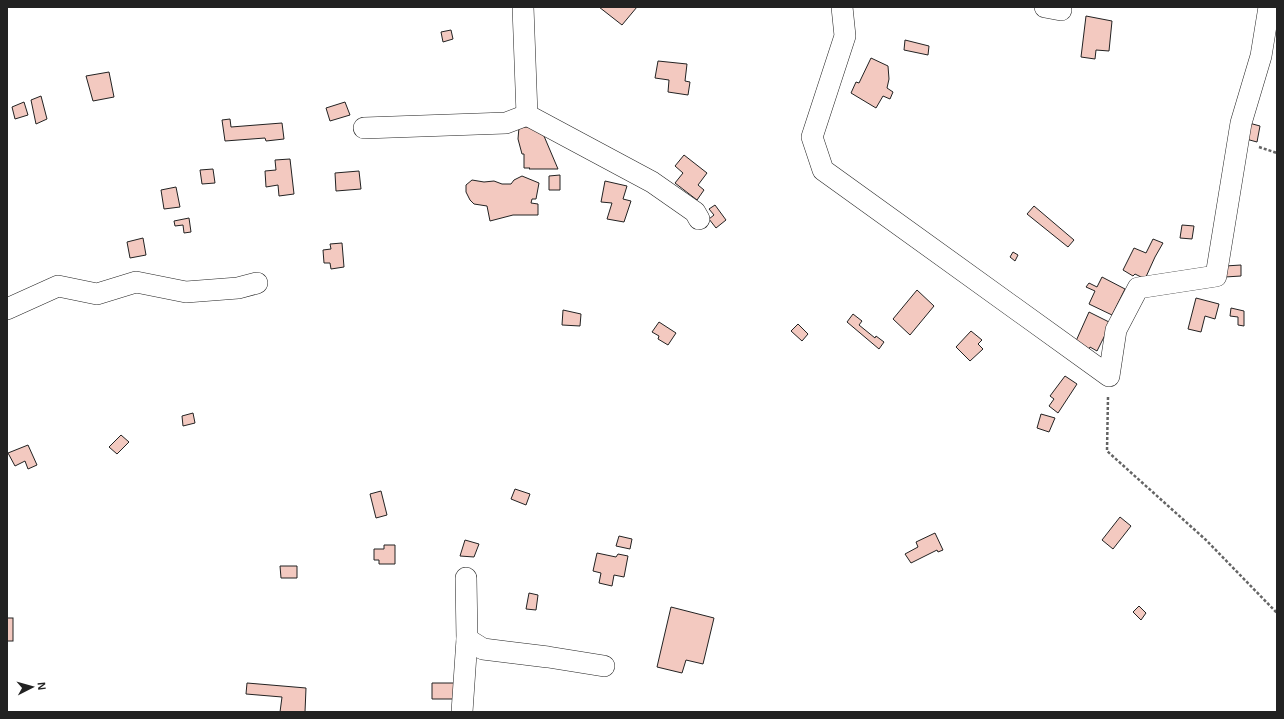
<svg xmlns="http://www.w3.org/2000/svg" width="1284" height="719" viewBox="0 0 1284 719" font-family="Arial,sans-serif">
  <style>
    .building { fill: #f3c9c0; stroke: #222 }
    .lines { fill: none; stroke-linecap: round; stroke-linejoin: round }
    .street-casing { stroke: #222; stroke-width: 22 }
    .path { stroke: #646464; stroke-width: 2.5; stroke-dasharray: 3 2; stroke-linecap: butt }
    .street { stroke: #fff; stroke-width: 21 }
  </style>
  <rect width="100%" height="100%" fill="#fff"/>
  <g class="building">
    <polygon points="599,7 637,7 622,25"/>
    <polygon points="1086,16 1112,21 1109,51 1096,50 1095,59 1081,57"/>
    <polygon points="451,30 453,39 443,42 441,32"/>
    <polygon points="905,40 929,46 928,55 904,50"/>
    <polygon points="871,58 888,66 889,79 887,88 893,92 890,99 883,96 876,108 851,93 856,82 859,83"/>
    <polygon points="658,61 687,64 685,81 690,82 688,95 668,92 669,80 655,78"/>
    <polygon points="109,72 114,97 93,101 86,76"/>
    <polygon points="41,96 47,119 36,124 31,100"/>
    <polygon points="24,102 28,115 15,119 12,107"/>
    <polygon points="345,102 350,115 330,121 326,108"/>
    <polygon points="230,119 231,127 282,123 284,139 266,141 265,138 225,141 222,120"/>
    <polygon points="1249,123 1260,126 1257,142 1246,139"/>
    <polygon points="519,127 530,127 541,129 558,169 529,169 530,168 524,168 524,154 522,154 518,139"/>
    <polygon points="684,155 707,173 698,185 704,190 697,200 675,183 683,173 675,166"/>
    <polygon points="290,159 294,194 279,196 278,185 266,187 265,171 276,170 275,160"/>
    <polygon points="213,169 215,183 202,184 200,170"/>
    <polygon points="359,171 361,189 336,191 335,173"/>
    <polygon points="560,175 560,190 549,190 549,176"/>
    <polygon points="522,176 539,183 536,199 532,199 531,203 538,204 538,215 513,215 490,221 487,206 474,204 470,200 466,192 466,185 472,180 484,182 494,181 502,184 511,184 514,180"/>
    <polygon points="605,181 627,186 623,199 631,201 624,222 607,219 612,203 601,202"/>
    <polygon points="176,187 180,207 164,209 161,190"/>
    <polygon points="715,205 726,220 716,228 709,219 714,215 709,209"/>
    <polygon points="1034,206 1074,240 1068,247 1027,214"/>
    <polygon points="189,218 191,232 184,233 183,225 175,226 174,221"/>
    <polygon points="1182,225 1194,226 1192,239 1180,238"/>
    <polygon points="143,238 146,255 130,258 127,242"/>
    <polygon points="1153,239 1163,243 1155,257 1145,279 1135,274 1133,276 1123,270 1134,248 1146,253"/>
    <polygon points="342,243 344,267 331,269 330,263 324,263 323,250 331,249 330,244"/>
    <polygon points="1013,252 1018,255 1015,261 1010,257"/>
    <polygon points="1241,265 1241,276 1225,277 1225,266"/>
    <polygon points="1102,277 1125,289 1112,315 1089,304 1095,291 1086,287 1089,283 1097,287"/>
    <polygon points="917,290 934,306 910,335 893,319"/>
    <polygon points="1196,298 1219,304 1215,319 1205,316 1201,332 1188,329"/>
    <polygon points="1231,308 1244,311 1244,326 1238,325 1238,317 1230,316"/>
    <polygon points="563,310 581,314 580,326 562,325"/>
    <polygon points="1089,312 1111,323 1097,351 1090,347 1089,349 1076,341"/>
    <polygon points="853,314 862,321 859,325 875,338 876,336 884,342 879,349 847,322"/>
    <polygon points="659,322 676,333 668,345 658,339 659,336 652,332"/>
    <polygon points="798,324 808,334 802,341 791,331"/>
    <polygon points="971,331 982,340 978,344 983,349 970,361 956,347"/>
    <polygon points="1065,376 1077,384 1058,413 1049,406 1054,399 1050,396"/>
    <polygon points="193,413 195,423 183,426 182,416"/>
    <polygon points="1041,414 1055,418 1049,432 1037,428"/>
    <polygon points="121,435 129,442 117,454 109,447"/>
    <polygon points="28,445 37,465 28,469 25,461 15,466 8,453"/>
    <polygon points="515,489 530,494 526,505 511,499"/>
    <polygon points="381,491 387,515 376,518 370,494"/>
    <polygon points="1120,517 1131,526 1113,549 1102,540"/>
    <polygon points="935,533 943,550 938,552 937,550 911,563 905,554 918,547 916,542"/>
    <polygon points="619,536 632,539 630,549 616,546"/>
    <polygon points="465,540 479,544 474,557 460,556"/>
    <polygon points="384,545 395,545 395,564 379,564 379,560 374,560 374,549 384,549"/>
    <polygon points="597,553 616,557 618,554 628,556 624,577 614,575 612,586 599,583 601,573 593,571"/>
    <polygon points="280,566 297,566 297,578 281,578"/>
    <polygon points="529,593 538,595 536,610 526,609"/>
    <polygon points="1139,606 1146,613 1141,620 1133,612"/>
    <polygon points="671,607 714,618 703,664 686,660 682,673 657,667"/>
    <rect x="7" y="618" width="6" height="23"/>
    <polygon points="247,683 306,688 305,712 280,712 282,697 246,694"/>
    <polygon points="432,683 454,683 453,699 432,699"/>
  </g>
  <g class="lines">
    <g class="street-casing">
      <g id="street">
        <polyline points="523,7 527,115 652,182 695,212 699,219"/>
        <polyline points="842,7 845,36 812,137 823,170 1109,376 1116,330 1138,288 1216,276 1241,123 1261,56 1269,7"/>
        <polyline points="1045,7 1061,10"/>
        <polyline points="364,128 506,123 527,115"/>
        <polyline points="7,309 58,286 97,294 136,282 186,292 238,288 257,283"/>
        <polyline points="467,639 483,649 548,657 604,666"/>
        <polyline points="462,712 467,639 466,578"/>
      </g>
    </g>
    <g class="path">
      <polyline points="1259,147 1277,153"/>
      <polyline points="1108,397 1107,451 1206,540 1277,613"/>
    </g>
    <use href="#street" class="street"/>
  </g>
  <rect width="1284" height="719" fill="none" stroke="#222222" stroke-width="16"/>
  <g transform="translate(32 687) rotate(84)" stroke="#ffffff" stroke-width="3" paint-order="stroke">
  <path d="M0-3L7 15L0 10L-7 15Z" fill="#222222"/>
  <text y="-6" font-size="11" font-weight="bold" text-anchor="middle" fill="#222222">N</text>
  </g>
</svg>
